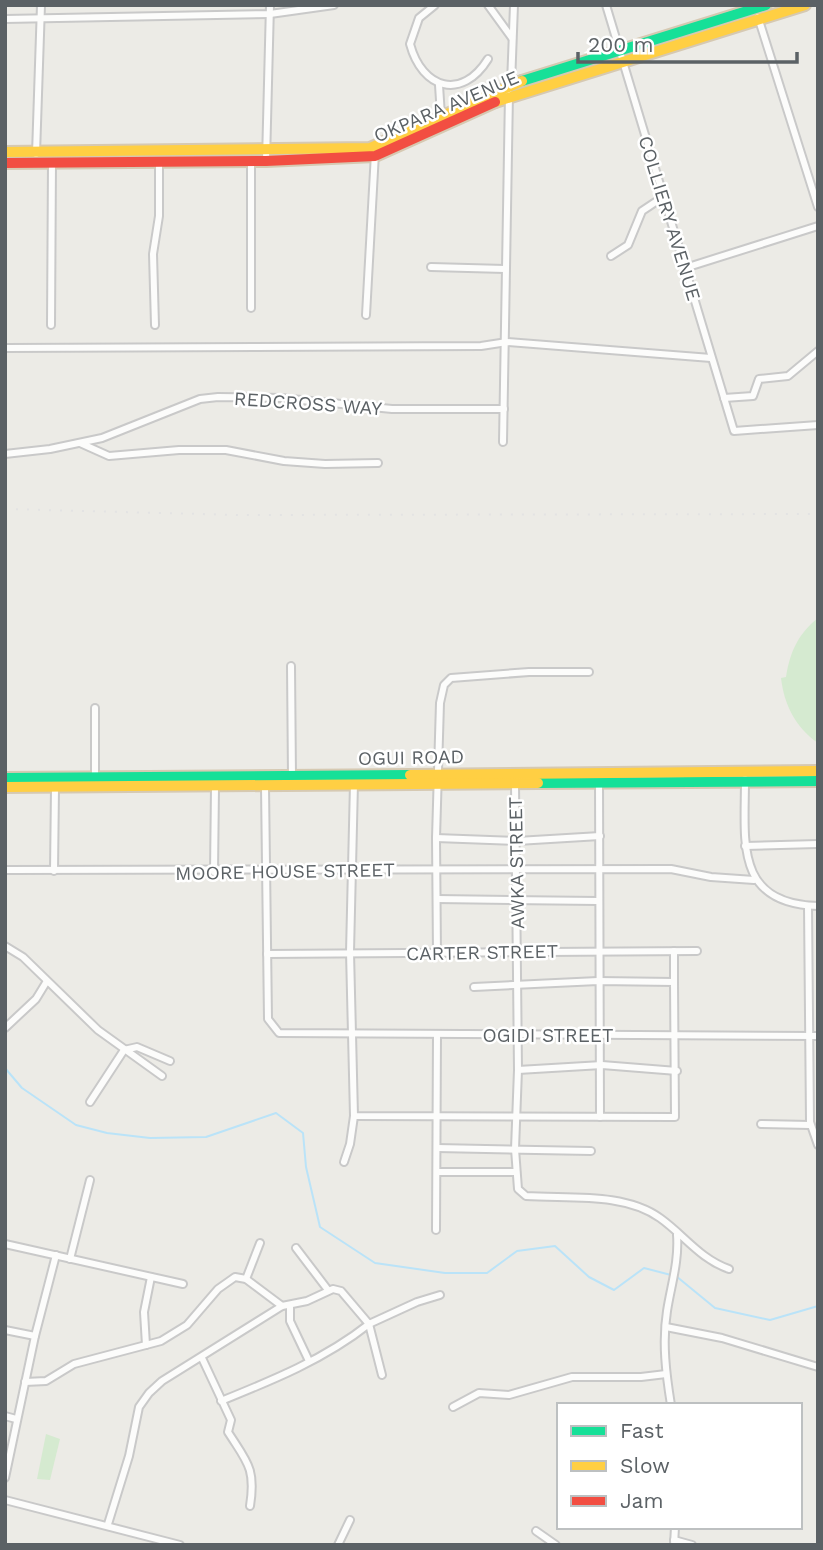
<svg xmlns="http://www.w3.org/2000/svg" width="823" height="1550" viewBox="0 0 823 1550" font-family="'Work Sans',sans-serif">
  <style>
    .green { fill: #d5ead0 }
    .lines { fill: none; stroke-linecap: round; stroke-linejoin: round }
    .stream { stroke: #bae3f8; stroke-width: 2 }
    .street-casing { stroke: #c9c9c9; stroke-width: 10 }
    .fast-casing { stroke: #d6c9b2; stroke-width: 14 }
    .slow-casing { stroke: #d6c9b2; stroke-width: 14 }
    .jam-casing { stroke: #d6c9b2; stroke-width: 14 }
    .street { stroke: #fcfcfb; stroke-width: 6 }
    .fast { stroke: #16e098; stroke-width: 10 }
    .slow { stroke: #ffcf43; stroke-width: 10 }
    .jam { stroke: #f24e42; stroke-width: 10 }
    .rail { stroke: #e3e3e3; stroke-width: 2; stroke-dasharray: 2 9; stroke-linecap: butt }
    .labels { text-anchor: middle; stroke-width: 5; stroke-linejoin: round; paint-order: stroke }
    .street-label { font-size: 19px; fill: #5b6165; stroke: #fff }
  </style>
  <rect width="100%" height="100%" fill="#ecebe6"/>
  <g class="green">
    <path d="M 818,618 L 818,743 C 795,727 784,704 781,678 L 786,677 C 790,652 798,634 818,618 Z"/>
    <polygon points="46,1434 60,1439 50,1480 37,1479"/>
  </g>
  <g class="lines">
    <g class="stream">
      <polyline points="5,1068 22,1088 76,1125 107,1133 150,1138 206,1137 276,1113 303,1133 306,1167 320,1227 375,1263 445,1273 487,1273 517,1251 555,1246 589,1277 614,1290 644,1268 671,1275"/>
      <polyline points="676,1276 715,1308 770,1320 818,1306"/>
    </g>
    <g class="street-casing">
      <g id="street">
        <path d="M 435,5 L 419,18 L 410,44 C 422,89 462,101 488,59"/>
        <polyline points="488,5 512,38"/>
        <polyline points="606,5 734,431 818,425"/>
        <polyline points="758,17 818,207"/>
        <polyline points="5,19 270,14 334,5"/>
        <polyline points="511,84 514,5"/>
        <polyline points="439,85 441,116"/>
        <polyline points="36,154 41,5"/>
        <polyline points="266,161 270,5"/>
        <polyline points="611,256 628,245 642,211 663,197"/>
        <polyline points="431,267 505,269"/>
        <polyline points="685,268 818,226"/>
        <polyline points="251,308 251,161"/>
        <polyline points="366,315 375,153"/>
        <polyline points="51,325 52,162"/>
        <polyline points="155,325 153,254 159,216 159,162"/>
        <polyline points="5,348 481,346 507,342 711,358"/>
        <polyline points="724,398 753,396 759,379 788,376 818,351"/>
        <polyline points="503,442 509,94"/>
        <polyline points="80,443 109,456 179,450 226,450 284,461 325,464 378,463"/>
        <polyline points="5,454 50,449 102,438 200,399 218,397 281,398 392,409 504,409"/>
        <polyline points="291,666 292,777"/>
        <polyline points="95,778 95,708"/>
        <path d="M 745,779 C 745,841 734,904 818,906"/>
        <polyline points="599,780 600,1117"/>
        <polyline points="354,783 350,952 354,1116 675,1117 674,982 598,981 474,987"/>
        <path d="M 515,784 L 518,1070 L 515,1149 L 518,1189 L 526,1196 C 568,1199 624,1192 660,1218 C 684,1235 700,1259 729,1269"/>
        <polyline points="265,787 268,1019 279,1033 818,1036"/>
        <polyline points="436,838 517,841 600,836"/>
        <polyline points="745,846 818,844"/>
        <polyline points="5,870 671,869 711,877 754,880"/>
        <polyline points="54,871 55,788"/>
        <polyline points="214,872 215,787"/>
        <polyline points="437,899 598,901"/>
        <polyline points="808,906 810,1122 818,1145"/>
        <polyline points="5,946 23,957 98,1030 162,1076"/>
        <polyline points="267,954 697,951"/>
        <polyline points="437,954 436,838 440,703 444,685 451,678 529,672 589,672"/>
        <polyline points="674,982 674,951"/>
        <polyline points="5,1028 36,999 47,981"/>
        <polyline points="518,1070 602,1065 677,1071"/>
        <polyline points="90,1102 124,1050 137,1047 170,1061"/>
        <polyline points="761,1124 810,1125"/>
        <polyline points="437,1148 591,1151"/>
        <polyline points="344,1162 350,1144 354,1116"/>
        <polyline points="438,1172 516,1172"/>
        <polyline points="436,1230 437,1035"/>
        <polyline points="5,1244 183,1284"/>
        <polyline points="296,1248 328,1290"/>
        <polyline points="70,1259 90,1180"/>
        <polyline points="246,1279 260,1243"/>
        <polyline points="290,1305 290,1321 309,1361"/>
        <polyline points="666,1327 722,1338 818,1367"/>
        <polyline points="5,1330 35,1336"/>
        <polyline points="146,1345 144,1312 151,1277"/>
        <path d="M 202,1358 L 231,1420 L 228,1432 C 247,1462 256,1468 250,1506"/>
        <polyline points="25,1382 46,1381 74,1364 161,1341 187,1325 218,1289 235,1277 246,1279 282,1306"/>
        <path d="M 221,1401 C 273,1380 325,1359 369,1324 L 382,1375"/>
        <path d="M 671,1405 C 666,1374 662,1342 667,1311 C 671,1285 679,1262 677,1235"/>
        <polyline points="453,1407 479,1393 509,1395 572,1377 641,1377 666,1374"/>
        <polyline points="5,1416 16,1419"/>
        <polyline points="5,1478 35,1336 56,1255"/>
        <polyline points="5,1500 180,1545"/>
        <polyline points="108,1524 129,1456 139,1407 149,1393 162,1381 282,1306 307,1301 333,1289 341,1291 369,1324 417,1302 440,1295"/>
        <polyline points="536,1531 556,1545"/>
        <polyline points="674,1540 692,1545"/>
        <polyline points="338,1545 350,1520"/>
        <polyline points="674,1545 675,1527"/>
      </g>
    </g>
    <g class="fast-casing">
      <g id="fast">
        <polyline points="522,81 766,5"/>
        <polyline points="5,778 410,775"/>
        <polyline points="538,783 818,781"/>
      </g>
    </g>
    <g class="slow-casing">
      <g id="slow">
        <polyline points="495,102 805,5"/>
        <polyline points="5,152 370,148 522,81"/>
        <polyline points="410,775 818,771"/>
        <polyline points="5,787 538,783"/>
      </g>
    </g>
    <g class="jam-casing">
      <polyline id="jam" points="5,163 266,161 375,156 495,102"/>
    </g>
    <use href="#street" class="street"/>
    <use href="#fast" class="fast"/>
    <use href="#slow" class="slow"/>
    <use href="#jam" class="jam"/>
    <polyline class="rail" points="5,509 239,515 818,514"/>
  </g>
  <g class="labels">
    <g class="street-label">
      <text transform="translate(446 106) rotate(-23)" y="7">OKPARA AVENUE</text>
      <text transform="translate(670 218) rotate(73)" y="7">COLLIERY AVENUE</text>
      <text transform="translate(308 403) rotate(4)" y="7">REDCROSS WAY</text>
      <text transform="translate(411 757) rotate(-1)" y="7">OGUI ROAD</text>
      <text transform="translate(516 863) rotate(-91)" y="7">AWKA STREET</text>
      <text transform="translate(285 871) rotate(-1)" y="7">MOORE HOUSE STREET</text>
      <text transform="translate(482 952) rotate(-1)" y="7">CARTER STREET</text>
      <text x="548" y="1042">OGIDI STREET</text>
    </g>
  </g>
  <rect width="823" height="1550" fill="none" stroke="#5b6165" stroke-width="14"/>
  <rect x="557" y="1403" width="245" height="126" fill="#ffffff" stroke="#bdc0c1" stroke-width="2"/>
  <rect x="571" y="1426" width="35" height="10" fill="#16e098" stroke="#bdc0c1" stroke-width="2"/>
  <text x="620" y="1438" font-size="21" fill="#5b6165">Fast</text>
  <rect x="571" y="1461" width="35" height="10" fill="#ffcf43" stroke="#bdc0c1" stroke-width="2"/>
  <text x="620" y="1473" font-size="21" fill="#5b6165">Slow</text>
  <rect x="571" y="1496" width="35" height="10" fill="#f24e42" stroke="#bdc0c1" stroke-width="2"/>
  <text x="620" y="1508" font-size="21" fill="#5b6165">Jam</text>
  <path d="M578 52v10h219v-10" fill="none" stroke="#5b6165" stroke-width="3.5"/>
  <text x="588" y="52" font-size="21" fill="#5b6165" stroke="#ffffff" stroke-width="5" paint-order="stroke">200 m</text>
</svg>
